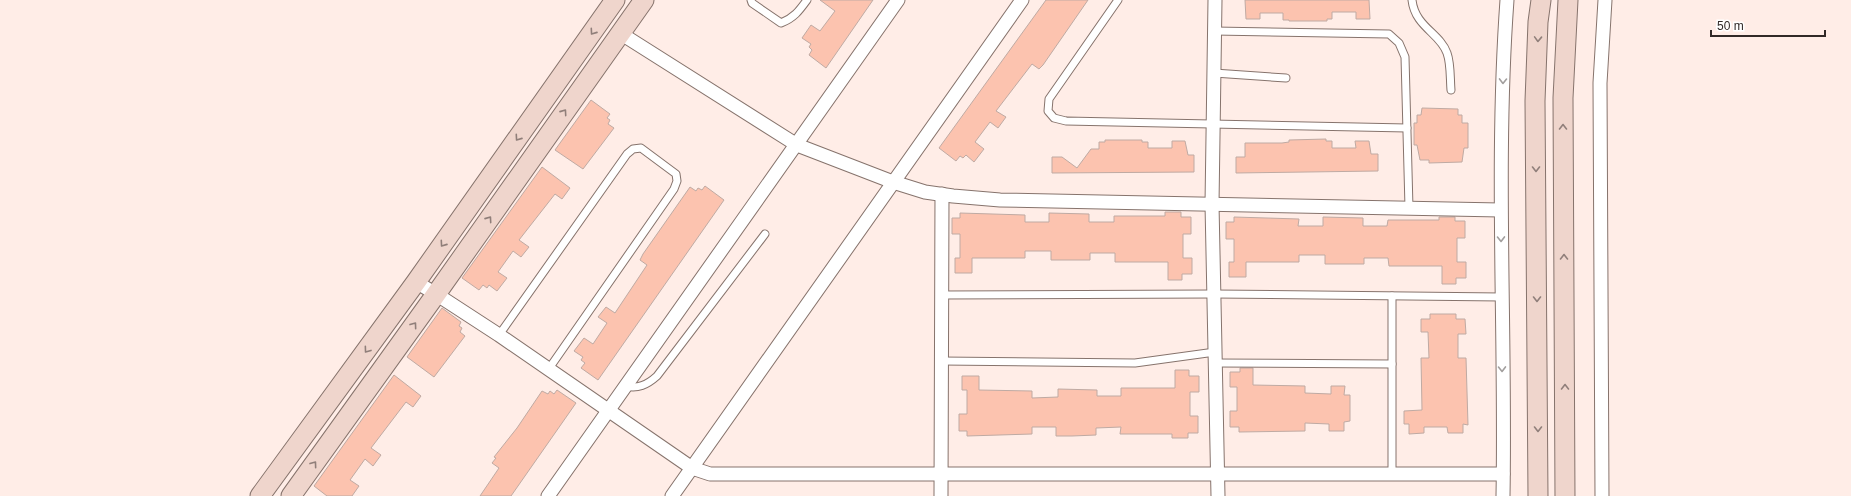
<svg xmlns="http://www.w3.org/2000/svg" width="1851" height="496" viewBox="0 0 1851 496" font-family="Arial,sans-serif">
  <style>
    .building { fill: #fcc3af; stroke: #bfaaa3 }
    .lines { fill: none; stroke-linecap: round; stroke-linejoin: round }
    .lane-casing { stroke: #86736c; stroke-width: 9 }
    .street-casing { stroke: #86736c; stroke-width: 15 }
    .secondary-casing { stroke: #86736c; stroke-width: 21 }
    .lane { stroke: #fff; stroke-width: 7 }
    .street { stroke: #fff; stroke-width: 13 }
    .secondary { stroke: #efd5cc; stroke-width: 19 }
    .oneway { stroke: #907f7a }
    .oneway2 { stroke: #a29f9e }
  </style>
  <rect width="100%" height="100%" fill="#ffede7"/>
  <g class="building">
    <polygon points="820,0 873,0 826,68 809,55 812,50 809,47 811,44 802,38 811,25 820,31 835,11"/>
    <polygon points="1046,0 1088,0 1043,65 1039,69 1032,64 996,111 1006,117 998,128 990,122 975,142 984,149 974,162 966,155 963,158 960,156 956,161 939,148"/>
    <polygon points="1245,0 1369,0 1370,19 1356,19 1356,12 1332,12 1332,19 1327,19 1327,21 1289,21 1289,20 1283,20 1283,13 1260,13 1260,19 1246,19"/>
    <polygon points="591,100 610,114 607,118 610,120 608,124 614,128 583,169 555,150"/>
    <polygon points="1422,108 1458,109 1458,115 1462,115 1462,123 1468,123 1468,148 1464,148 1462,162 1429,163 1429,160 1420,160 1417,145 1414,145 1414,123 1417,123 1417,115 1421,115"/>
    <polygon points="1326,139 1326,141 1332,141 1332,148 1356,148 1355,141 1369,141 1371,154 1378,154 1378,171 1236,173 1236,157 1245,157 1245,143 1282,143 1289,142 1289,140"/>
    <polygon points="1105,140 1142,140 1142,142 1148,142 1148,148 1172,148 1172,141 1185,141 1188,155 1194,155 1194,172 1052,173 1052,157 1062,157 1077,168 1091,149 1099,149 1099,142 1105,142"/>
    <polygon points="542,167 570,188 562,199 555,194 519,240 529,247 521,257 513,251 498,272 507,278 497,291 489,285 487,288 483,285 479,290 462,278"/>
    <polygon points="705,186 724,200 598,380 581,368 585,363 581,360 583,357 574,351 584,338 593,344 607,323 598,317 606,307 615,313 647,265 640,260 643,254 690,187 696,191 698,188 702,190"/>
    <polygon points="1165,212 1181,212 1181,217 1191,217 1191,234 1183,234 1183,258 1192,258 1192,274 1182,274 1182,280 1168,280 1168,262 1115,262 1115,253 1090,253 1090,260 1051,260 1051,251 1025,251 1025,258 972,258 972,273 955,273 955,258 960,258 960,234 952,234 952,218 960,218 960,213 1025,215 1025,222 1049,222 1049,213 1089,214 1089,222 1114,222 1114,216 1165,216"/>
    <polygon points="1234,217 1299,219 1298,226 1323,226 1323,217 1363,218 1363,226 1387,226 1388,220 1439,220 1439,217 1455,217 1455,221 1465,221 1465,238 1457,238 1457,262 1466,262 1466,278 1456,278 1456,284 1442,284 1442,266 1389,266 1388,258 1364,258 1364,264 1325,264 1325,255 1299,255 1299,262 1246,262 1246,277 1229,277 1229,262 1234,262 1234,239 1226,239 1226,222 1234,222"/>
    <polygon points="442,308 461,322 459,326 462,328 460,332 465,336 434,377 407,357"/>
    <polygon points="1430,314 1456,314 1456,319 1465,319 1466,334 1458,334 1458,358 1466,358 1468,425 1463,424 1463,433 1448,433 1447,427 1424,427 1424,433 1409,434 1409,424 1404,424 1404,411 1422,410 1421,358 1429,358 1428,332 1421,332 1421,319 1430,319"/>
    <polygon points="1240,368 1253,368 1253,385 1305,386 1305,393 1331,394 1331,386 1345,386 1344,395 1350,395 1350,421 1344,422 1344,431 1329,431 1329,424 1305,423 1305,431 1239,432 1239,427 1230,427 1230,411 1237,411 1237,387 1230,387 1230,372 1240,372"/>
    <polygon points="1175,370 1189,370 1189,376 1199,376 1199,392 1190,392 1190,416 1198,416 1198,433 1188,433 1188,438 1172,438 1172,434 1120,434 1121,427 1096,428 1096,435 1072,436 1056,436 1056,427 1032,427 1032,434 967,436 967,431 959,431 959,414 967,414 967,390 962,390 962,376 979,376 979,390 1032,391 1032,398 1058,397 1058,389 1097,390 1097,396 1121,396 1121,388 1175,388"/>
    <polygon points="394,375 421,396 413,407 406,402 371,448 381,455 373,466 365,459 350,480 359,486 352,496 327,496 314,486"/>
    <polygon points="557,390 576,403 511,496 480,496 499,468 492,463 496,458 494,457 517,428 542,391 548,394 550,391 554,394"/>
  </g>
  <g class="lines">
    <g class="lane-casing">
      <g id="lane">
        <path d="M 751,0 L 752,3 L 781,23 C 794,18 799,11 807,0"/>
        <polyline points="1118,0 1049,99 1048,111 1054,118 1066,121 1407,128"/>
        <path d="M 1412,0 C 1415,27 1440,33 1447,53 C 1451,64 1450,79 1451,90"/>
        <polyline points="1214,31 1389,34 1399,43 1405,57 1409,208"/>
        <polyline points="1214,73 1286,78"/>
        <polyline points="941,295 1214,294 1501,297"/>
        <polyline points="1392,296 1392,474"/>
        <polyline points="499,335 627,154 633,149 641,148 676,174 677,181 674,189 548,370"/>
        <polyline points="941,361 1135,363 1215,352"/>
        <polyline points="1215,363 1392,364"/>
        <path d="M 625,386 C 638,389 647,385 657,376 L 765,234"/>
      </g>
    </g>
    <g class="street-casing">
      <g id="street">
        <polyline points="1215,0 1212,204 1218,496"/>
        <polyline points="620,33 797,145 893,182 925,192 953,196 1000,200 1500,210"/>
        <polyline points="416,282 436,294 499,335 692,468 710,474 1503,474"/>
        <polyline points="548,496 898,0"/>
        <polyline points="672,496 1022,0"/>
        <polyline points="941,496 942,194"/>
        <path d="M 1503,496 C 1506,331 1495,165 1507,0"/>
        <polyline points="1602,496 1600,83 1605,0"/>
      </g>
    </g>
    <g class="secondary-casing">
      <g id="secondary">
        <polyline points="260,496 416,282 615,0"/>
        <polyline points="291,496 434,297 644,0"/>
        <polyline points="1538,496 1535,101 1538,22 1541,0"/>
        <polyline points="1565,496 1563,98 1568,0"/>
      </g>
    </g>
    <use href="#lane" class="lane"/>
    <use href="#street" class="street"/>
    <use href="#secondary" class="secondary"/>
  </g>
  <defs><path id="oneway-chevron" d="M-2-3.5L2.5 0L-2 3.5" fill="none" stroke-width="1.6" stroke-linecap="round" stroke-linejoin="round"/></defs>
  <g class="oneway">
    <use href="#oneway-chevron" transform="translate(593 32) rotate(125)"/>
    <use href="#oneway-chevron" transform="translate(1538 39) rotate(92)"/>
    <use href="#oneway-chevron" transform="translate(564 112) rotate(-55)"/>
    <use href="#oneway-chevron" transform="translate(1563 127) rotate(-90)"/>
    <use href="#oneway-chevron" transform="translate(518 138) rotate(125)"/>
    <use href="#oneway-chevron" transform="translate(1536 169) rotate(90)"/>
    <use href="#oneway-chevron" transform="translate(489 219) rotate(-55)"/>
    <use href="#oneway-chevron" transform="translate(443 244) rotate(125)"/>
    <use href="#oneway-chevron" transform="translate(1564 257) rotate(-90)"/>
    <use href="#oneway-chevron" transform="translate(1537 299) rotate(90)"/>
    <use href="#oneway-chevron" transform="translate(414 325) rotate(-54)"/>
    <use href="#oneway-chevron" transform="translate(367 350) rotate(126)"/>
    <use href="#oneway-chevron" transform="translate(1565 387) rotate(-90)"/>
    <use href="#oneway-chevron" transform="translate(1538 429) rotate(90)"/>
    <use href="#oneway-chevron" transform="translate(314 464) rotate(-54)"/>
  </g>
  <g class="oneway2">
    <use href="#oneway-chevron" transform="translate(1503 81) rotate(91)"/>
    <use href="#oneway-chevron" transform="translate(1501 239) rotate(89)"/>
    <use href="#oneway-chevron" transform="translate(1502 369) rotate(89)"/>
  </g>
  <path d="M1711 30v6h114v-6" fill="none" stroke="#312927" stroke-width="2"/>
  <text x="1717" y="30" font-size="12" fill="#312927" stroke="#ffffff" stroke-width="3" paint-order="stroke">50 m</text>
</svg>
